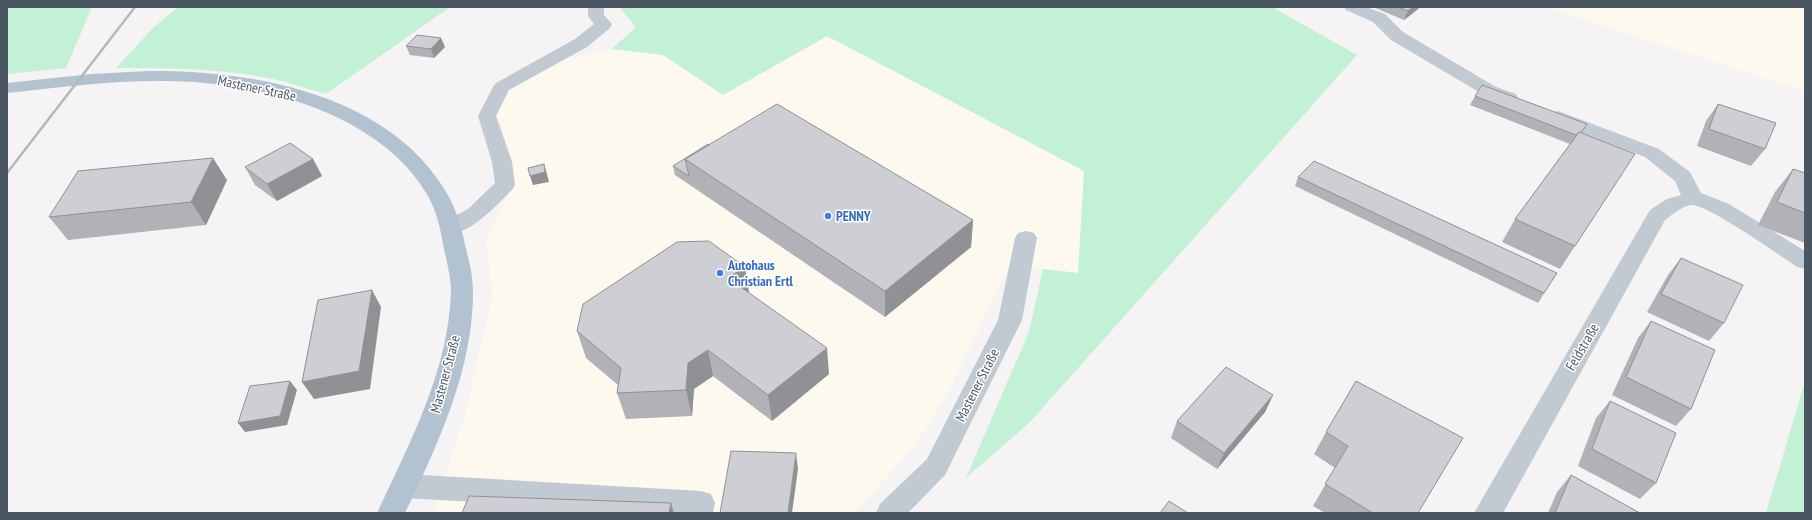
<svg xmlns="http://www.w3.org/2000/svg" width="1812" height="520" viewBox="0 0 1812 520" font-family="'PT Sans Narrow',sans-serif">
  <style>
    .commercial { fill: #fdf9ef }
    .green { fill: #c3f1d5 }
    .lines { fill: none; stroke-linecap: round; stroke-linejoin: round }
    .minor { fill: #c1cad2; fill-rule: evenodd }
    .major { fill: #b3c2d1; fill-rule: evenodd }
    .rail { stroke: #b5b8bd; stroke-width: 2.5 }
    .wall { fill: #b0b2b7 }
    .shaded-wall { fill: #909195 }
    .building { fill: #cdcfd5; stroke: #909195 }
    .shop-dot { fill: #3f7fe0; stroke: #fff; stroke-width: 1.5 }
    .labels { text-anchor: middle; stroke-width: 3; stroke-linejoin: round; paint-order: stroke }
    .street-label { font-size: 14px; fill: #4a5661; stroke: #fff }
    .shop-label { font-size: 14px; font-weight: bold; fill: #366cbe; stroke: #fff; text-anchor: start }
  </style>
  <rect width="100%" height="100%" fill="#f5f3f3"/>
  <g class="commercial">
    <polygon points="1545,7 1805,7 1805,91"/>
    <polygon points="827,36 1084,171 1078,273 1010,265 945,398 914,447 854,513 434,513 464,417 493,297 486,241 510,189 514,168 502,128 496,115 510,88 557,61 612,49 663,55 723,95"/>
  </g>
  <g class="green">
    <polygon points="7,7 92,7 66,68 7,74"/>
    <path d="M 178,7 L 450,7 L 326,94 C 308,89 291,83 273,79 C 221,68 169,68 116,68 L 154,27 Z"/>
    <polygon points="619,7 1272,7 1357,55 1030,422 966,478 1029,332 1043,269 1078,273 1084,171 827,36 723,95 663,55 612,49 636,27"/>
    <polygon points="1805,381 1805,513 1766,513"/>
  </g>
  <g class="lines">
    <g class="minor">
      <path d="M 588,7 L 604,7 L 604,15 L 612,24 L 610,28 L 587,47 L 509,90 L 496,116 L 512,162 L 515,185 L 512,190 C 496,205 468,239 443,232 L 440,227 L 443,222 L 468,209 L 495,183 L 492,162 L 478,116 L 493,87 L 496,83 L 575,39 L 594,24 L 588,16 Z"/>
      <polygon points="1344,7 1366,7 1385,14 1403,32 1496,87 1516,94 1518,98 1516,102 1509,104 1484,95 1391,40 1373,22 1346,10"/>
      <path d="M 1558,111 L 1659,149 L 1690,172 L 1701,193 L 1729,204 L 1805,251 L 1805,269 L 1797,267 C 1779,255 1710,206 1692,205 C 1683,205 1672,215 1665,220 L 1503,513 L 1474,513 L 1650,210 L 1667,199 L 1681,195 L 1675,181 L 1645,157 L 1551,121 L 1549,117 L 1551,113 Z"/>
      <polygon points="1026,231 1034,233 1037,238 1022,320 945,475 908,513 876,513 880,504 927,459 998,320 1015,238 1018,233"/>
      <polygon points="404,474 701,491 711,494 715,503 713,513 666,513 404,498 394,494 390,486 394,478"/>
    </g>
    <path class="major" d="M 149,71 C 255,70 393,95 449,197 C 457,212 462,229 465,245 C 469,260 473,276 473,292 C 473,370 438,444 405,513 L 377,513 C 410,442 448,372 451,292 C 451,277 447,263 444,249 C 441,231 437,212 428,196 C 387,123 284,89 205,83 C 139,77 73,86 7,93 L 7,83 L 91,74 Z"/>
    <polyline class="rail" points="7,173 135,7"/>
  </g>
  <g class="wall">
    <polygon points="1373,7 1419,7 1418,9 1404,20"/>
    <polygon points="406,46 445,47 434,58 410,55"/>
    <polygon points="1475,96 1582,133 1575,246 1560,269 1502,242 1515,219 1570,144 1470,105"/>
    <polygon points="1718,104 1765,149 1751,166 1697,146 1706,121"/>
    <polygon points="709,145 973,220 971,247 885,317 675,175 673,166"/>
    <polygon points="313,159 322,176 277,201 255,185 245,167"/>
    <polygon points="1793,169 1805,173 1805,243 1758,225 1775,192"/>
    <polygon points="1298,177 1557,273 1538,303 1295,186"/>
    <polygon points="227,180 206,225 68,240 49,217"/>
    <polygon points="1681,258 1724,323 1709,341 1647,312 1668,275"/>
    <polygon points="745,267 749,293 829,374 772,421 713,376 694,389 692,416 626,419 617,393 618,385 586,358 577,331"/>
    <polygon points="1651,321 1691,409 1676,426 1612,395 1638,338"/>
    <polygon points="1356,381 1418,513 1325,513 1313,506 1335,468 1314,454 1326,432"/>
    <polygon points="1273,395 1265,412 1217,469 1171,438 1177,421"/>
    <polygon points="1610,401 1656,483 1640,499 1578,466 1596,418"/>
    <polygon points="1571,475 1640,513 1548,513 1557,492"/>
  </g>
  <g class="shaded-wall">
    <polygon points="1413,7 1419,7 1418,9 1404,20 1408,11"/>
    <polygon points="441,38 445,47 434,58 431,49"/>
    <polygon points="213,158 227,180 206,225 191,202"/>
    <polygon points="313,159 322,176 277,201 267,184"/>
    <polygon points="544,164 547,174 549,182 533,185 530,176"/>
    <polygon points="973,220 971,247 885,317 885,291"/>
    <polygon points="745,267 749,293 728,278"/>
    <polygon points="372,290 381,307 370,389 314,399 302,382"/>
    <polygon points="827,348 829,374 772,421 768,395"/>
    <polygon points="708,350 713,376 694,389 692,416 686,390 688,363"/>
    <polygon points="290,381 297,390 287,425 245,432 238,423"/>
    <polygon points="1273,395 1265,412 1217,469 1224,453"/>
    <polygon points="796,453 798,469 792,513 788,513"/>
    <polygon points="671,503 674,513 669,513"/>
  </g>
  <g class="building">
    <polygon points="1398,7 1413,7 1408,11"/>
    <polygon points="417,35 441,38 431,49 406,46"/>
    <polygon points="1482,85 1587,124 1581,133 1579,132 1576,135 1475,96"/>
    <polygon points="777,104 973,220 885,291 685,159"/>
    <polygon points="1718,104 1776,123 1765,149 1709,129"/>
    <polygon points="1579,132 1635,154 1575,246 1515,219"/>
    <polygon points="290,143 313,159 267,184 245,167"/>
    <polygon points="708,144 709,145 685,159 689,176 673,166"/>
    <polygon points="213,158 191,202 49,217 78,171"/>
    <polygon points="1314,161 1557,273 1544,293 1298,177"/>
    <polygon points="544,164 545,172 530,176 528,168"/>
    <polygon points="1793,169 1805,173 1805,213 1777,202"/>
    <polygon points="709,241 745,267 728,278 827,348 768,395 708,350 688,363 686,390 617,393 621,368 577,331 583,304 677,242"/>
    <polygon points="1681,258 1743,285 1724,323 1661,294"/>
    <polygon points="372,290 359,371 302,382 318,300"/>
    <polygon points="1651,321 1715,350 1691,409 1626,377"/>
    <polygon points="1226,367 1273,395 1224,453 1177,421"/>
    <polygon points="290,381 280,416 238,423 250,386"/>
    <polygon points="1356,381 1463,438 1418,513 1373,513 1325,484 1348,446 1326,432"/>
    <polygon points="1610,401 1676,433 1656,483 1592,449"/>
    <polygon points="731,451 796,453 788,513 720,513"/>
    <polygon points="1571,475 1640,513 1555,513"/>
    <polygon points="469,496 671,503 669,513 462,513"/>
    <polygon points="1169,501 1188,513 1160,513"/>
  </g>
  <g class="shop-dot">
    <circle cx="828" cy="216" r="4"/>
    <circle cx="720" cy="273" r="4"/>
  </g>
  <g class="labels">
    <g class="street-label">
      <text transform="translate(257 88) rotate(12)" y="5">Mastener Straße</text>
      <text transform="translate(1582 347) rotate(-60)" y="5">Feldstraße</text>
      <text transform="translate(445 374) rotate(-75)" y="5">Mastener Straße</text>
      <text transform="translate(977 385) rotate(-63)" y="5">Mastener Straße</text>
    </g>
    <g class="shop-label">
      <text x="836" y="221">PENNY</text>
      <text x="728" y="270">Autohaus<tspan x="728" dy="16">Christian Ertl</tspan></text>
    </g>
  </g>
  <rect width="1812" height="520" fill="none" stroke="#4a5661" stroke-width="16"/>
</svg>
